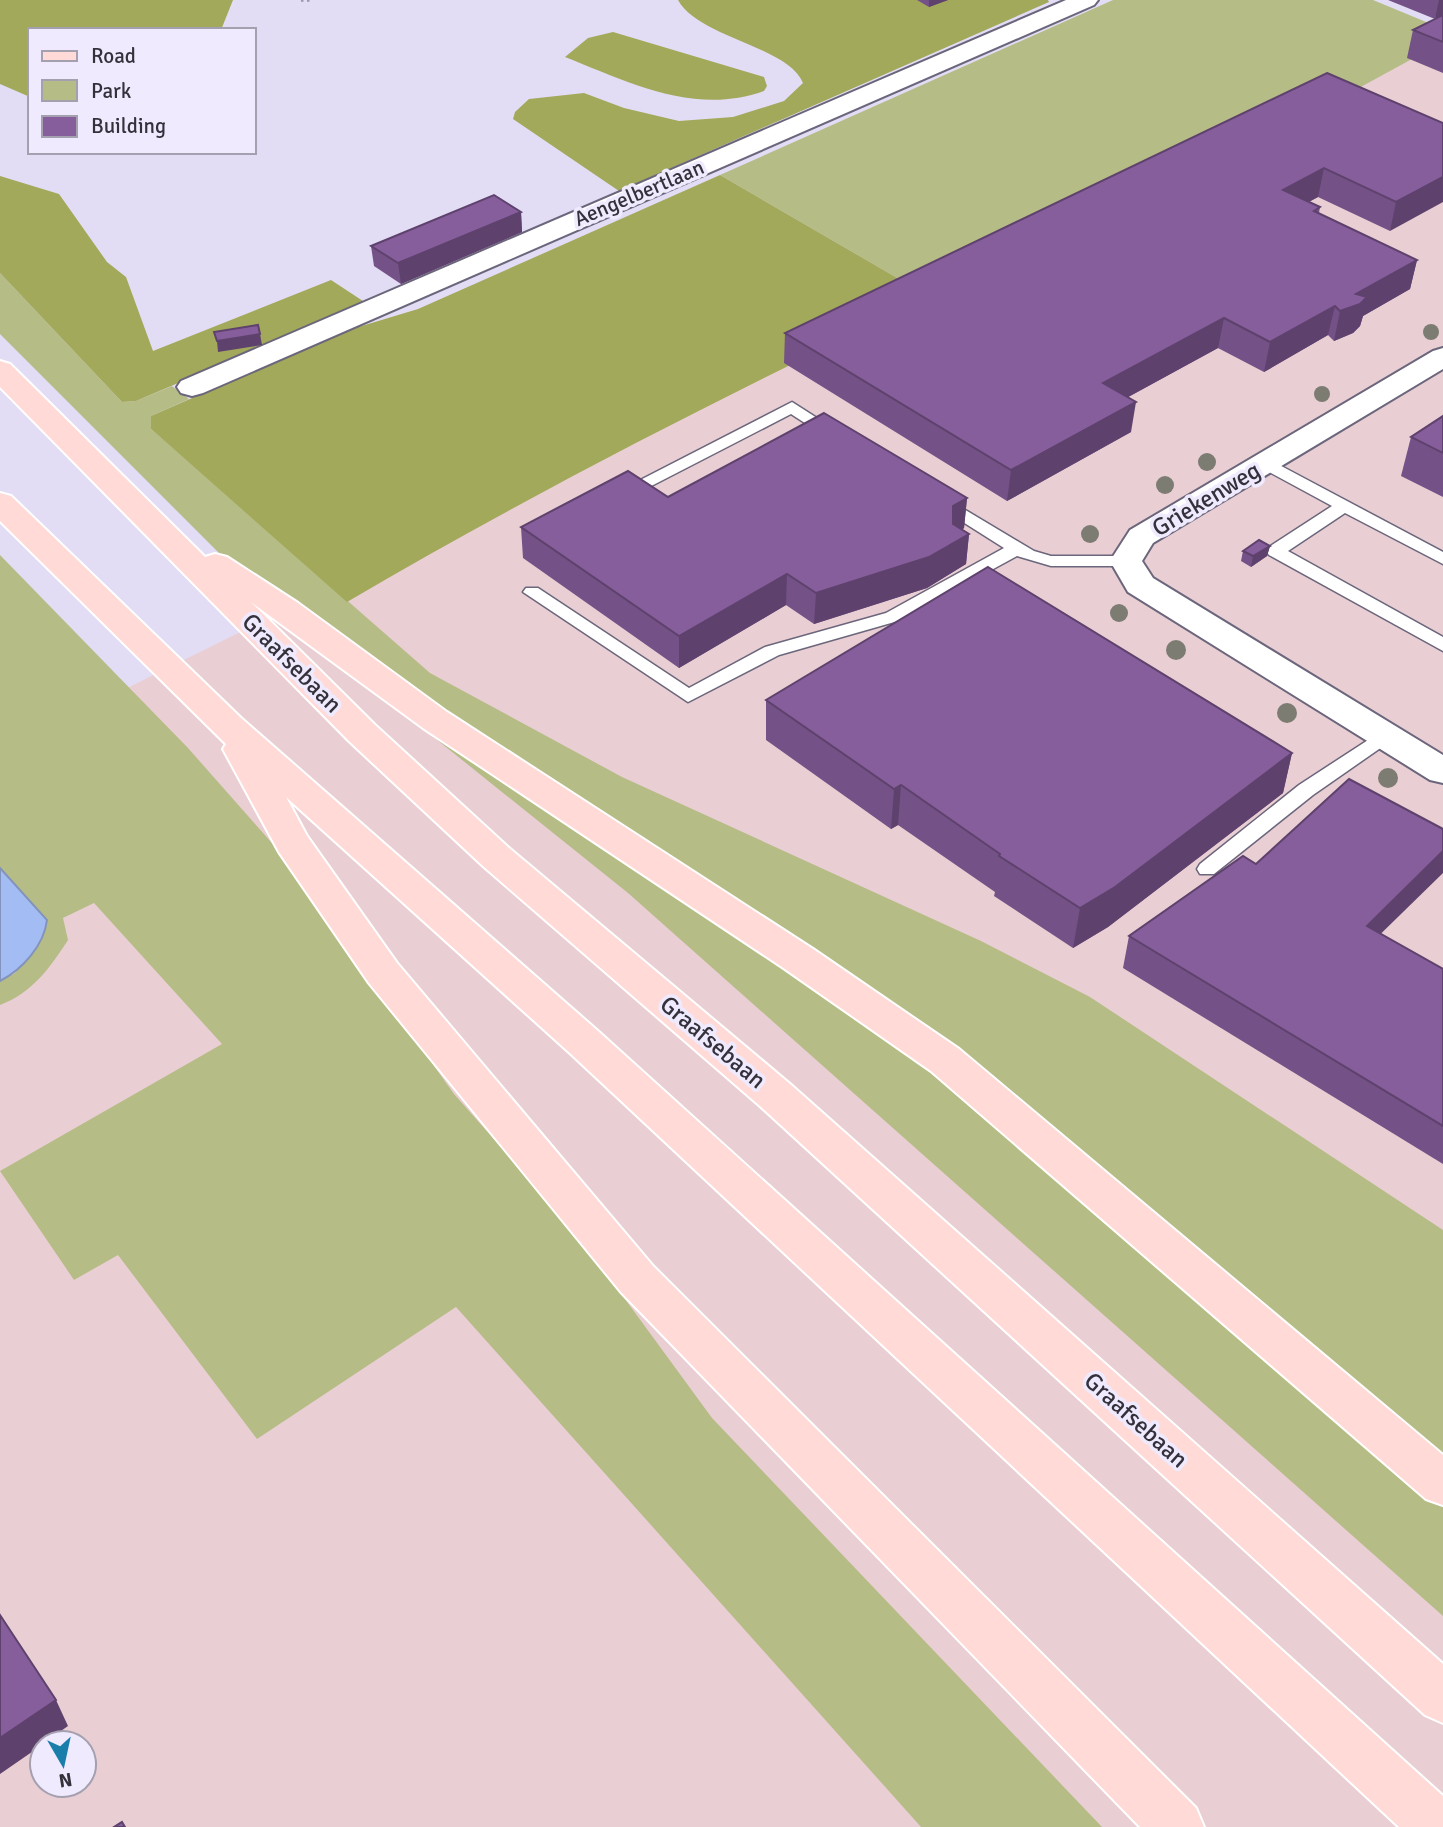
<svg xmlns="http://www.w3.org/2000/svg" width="1443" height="1827" viewBox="0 0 1443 1827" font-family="Signika,sans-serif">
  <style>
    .industrial { fill: #e9cfd4; fill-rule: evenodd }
    .green { fill: #b6bc86 }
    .forest { fill: #a2a95a }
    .water { fill: #a3bdf4; stroke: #8293bc; stroke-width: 2 }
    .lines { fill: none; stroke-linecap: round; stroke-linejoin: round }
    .lane-casing { stroke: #6b667b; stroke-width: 3 }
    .street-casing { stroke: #6b667b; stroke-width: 4 }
    .primary-casing { stroke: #fff; stroke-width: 4 }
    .path { stroke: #9b97a9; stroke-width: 3.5; stroke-dasharray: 2.5 3.5; stroke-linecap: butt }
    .lane { fill: #fff; fill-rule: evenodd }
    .street { fill: #fff; fill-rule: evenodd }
    .primary { fill: #ffdad7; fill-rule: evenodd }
    .tree { fill: #7d7c73 }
    .wall { fill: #745186 }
    .shaded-wall { fill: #5e426d }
    .building { fill: #875e9c; stroke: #5e426d; stroke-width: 2 }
    .labels { text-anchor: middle; stroke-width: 7; stroke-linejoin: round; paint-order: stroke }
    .far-street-label { font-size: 21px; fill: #34313b; stroke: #efeafe }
    .street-label { font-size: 24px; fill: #34313b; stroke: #efeafe }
  </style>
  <rect width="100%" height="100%" fill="#e2ddf4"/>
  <path class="industrial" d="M 1443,37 L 1443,1827 L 0,1827 L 0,751 ZM 42,1743 L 84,1743 L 84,1785 L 42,1785 Z"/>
  <g class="green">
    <polygon points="1113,0 1373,0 1443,29 1443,42 1326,106 930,297 720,175"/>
    <polygon points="0,273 122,402 136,401 172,386 189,399 151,416 151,429 430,673 622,777 981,941 1090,997 1443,1230 1443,1616 628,893 406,715 232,566 0,334"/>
    <path d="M 0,555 L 188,748 L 294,868 L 454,1094 L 576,1232 L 712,1418 L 1102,1827 L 921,1827 L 456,1307 L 257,1439 L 118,1255 L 74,1280 L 0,1171 L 222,1044 L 94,903 L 63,918 L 68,940 C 50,968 32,993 0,1005 L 0,981 L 15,973 L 47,920 L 0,868 Z"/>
  </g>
  <g class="forest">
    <polygon points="0,0 233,0 221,30 30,30 30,97 0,84"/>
    <path d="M 678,0 L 1048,0 L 1049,2 L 619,191 L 513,119 L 515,112 L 529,99 L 584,93 L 624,108 L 679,121 L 733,117 L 784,101 L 803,83 C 788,46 699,38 678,0 Z"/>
    <path d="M 613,32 L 764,77 L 767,86 L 764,91 C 695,116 628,82 565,57 L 588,38 Z"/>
    <path d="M 720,175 L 930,297 C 732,392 536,491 347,602 L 151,429 L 151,416 L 345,331 L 418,309 Z"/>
    <polygon points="0,176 59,194 107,262 126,277 153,351 331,280 366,303 136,401 122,402 0,273"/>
  </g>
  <path class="water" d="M 0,868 L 47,920 C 44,945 23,969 0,981 Z"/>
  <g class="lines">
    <g class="lane-casing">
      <g id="lane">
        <polygon points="792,402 842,434 834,439 828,438 791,414 628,498 616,498 613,494"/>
        <polygon points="1266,458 1443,552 1443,564 1345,513 1288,551 1443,637 1443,651 1269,555 1266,551 1269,547 1332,506 1260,467 1258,463"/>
        <polygon points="942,496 1034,551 1051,556 1126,556 1135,561 1126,566 1051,566 1017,556 898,621 779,655 688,702 523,592 526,588 538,588 689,688 765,647 886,613 1004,548 936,505 933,501"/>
        <polygon points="1385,729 1395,735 1392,740 1313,795 1214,874 1200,874 1197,869 1200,864 1299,785"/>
      </g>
    </g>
    <g class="street-casing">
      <g id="street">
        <polygon points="1066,0 1098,0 1094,5 203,393 192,396 181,393 177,387 181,381"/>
        <polygon points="1443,348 1443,369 1153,543 1142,561 1153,578 1443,755 1443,783 1430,780 1128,592 1110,561 1130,530 1433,351"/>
      </g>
    </g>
    <g class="primary-casing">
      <g id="primary">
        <polygon points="0,361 10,364 205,557 215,554 227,557 298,603 447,712 813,949 959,1049 1443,1455 1443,1505 1426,1499 931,1071 785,969 423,728 251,602 375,725 509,848 790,1084 1443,1664 1443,1723 1425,1715 760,1106 483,866 349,741 0,387"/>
        <polygon points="0,493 11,496 241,718 599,1032 1443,1796 1443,1827 1399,1827 571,1054 286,797 307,836 397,963 653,1266 1196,1808 1204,1827 1140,1827 621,1292 369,983 279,852 223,749 226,744 0,521"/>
      </g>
    </g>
    <polyline class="path" points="301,0 313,0"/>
    <use href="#lane" class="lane"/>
    <use href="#street" class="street"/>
    <use href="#primary" class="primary"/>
  </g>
  <g class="tree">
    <circle cx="1431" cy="332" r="8"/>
    <circle cx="1322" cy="394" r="8"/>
    <circle cx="1207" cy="462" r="9"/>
    <circle cx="1165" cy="485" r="9"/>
    <circle cx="1090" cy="534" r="9"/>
    <circle cx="1119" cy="613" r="9"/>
    <circle cx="1176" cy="650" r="10"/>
    <circle cx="1287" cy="713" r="10"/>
    <circle cx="1388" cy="778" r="10"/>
  </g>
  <g class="wall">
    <polygon points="917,0 948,0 929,7"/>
    <polygon points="1388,0 1443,0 1435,19"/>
    <polygon points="1443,15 1443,73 1407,58 1413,30"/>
    <polygon points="1443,123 1390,231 1318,197 1309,202 1320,207 1319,213 1417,260 1410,289 1363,316 1360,326 1353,333 1334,341 1328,335 1264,372 1218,348 1128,397 1131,432 1007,501 784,363 785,333"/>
    <polygon points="521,212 522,232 401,284 374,266 371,246"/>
    <polygon points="1443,416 1443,497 1401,476 1411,437"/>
    <polygon points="668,497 967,498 964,528 962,530 969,534 966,564 927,588 814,624 786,605 679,668 523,558 521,527"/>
    <polygon points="1270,546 1267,556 1251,567 1241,561 1243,551"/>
    <polygon points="766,700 1292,753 1283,793 1108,927 1073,948 994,896 995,892 898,825 891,829 766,740"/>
    <polygon points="1381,934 1443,969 1443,1164 1123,968 1129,936"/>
  </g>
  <g class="shaded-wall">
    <polygon points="929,0 948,0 929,7"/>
    <polygon points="1439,0 1443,0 1443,15 1435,19"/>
    <polygon points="1324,168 1318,197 1277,218 1283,190"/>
    <polygon points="1443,177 1443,202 1390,231 1396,202"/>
    <polygon points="521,212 522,232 401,284 398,263"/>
    <polygon points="1417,260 1410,289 1363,316 1360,326 1353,333 1334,341 1340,311 1356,294"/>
    <polygon points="1335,306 1328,335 1264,372 1270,342"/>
    <polygon points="1224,318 1218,348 1099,413 1103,383"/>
    <polygon points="260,334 262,345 218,352 217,341"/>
    <polygon points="1136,402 1131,432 1007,501 1011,470"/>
    <polygon points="967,498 964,528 950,537 953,506"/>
    <polygon points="969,534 966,564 927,588 814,624 816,593"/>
    <polygon points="1270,546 1267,556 1251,567 1253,556"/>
    <polygon points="787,574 786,605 679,668 679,636"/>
    <polygon points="1292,753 1283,793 1108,927 1073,948 1080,908"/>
    <polygon points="901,785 898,825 891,829 894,789"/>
    <polygon points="1443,851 1443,873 1357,957 1367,926"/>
    <polygon points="56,1700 68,1726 44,1743 42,1743 42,1745 0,1774 0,1738"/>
  </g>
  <g class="building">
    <polygon points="1443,15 1443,42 1413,30"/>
    <polygon points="1327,73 1443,123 1443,177 1396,202 1324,168 1283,190 1320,207 1314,211 1417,260 1356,294 1367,297 1360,304 1340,311 1335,306 1270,342 1224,318 1103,383 1136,402 1011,470 785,333"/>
    <polygon points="494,195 521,212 398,263 371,246"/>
    <polygon points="258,325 260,334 217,341 214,332"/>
    <polygon points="824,413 967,498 953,506 953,524 969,534 929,557 816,593 787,574 679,636 521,527 628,471 668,497"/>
    <polygon points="1443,416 1443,453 1411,437"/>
    <polygon points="1259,540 1270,546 1253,556 1243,551"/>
    <polygon points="988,567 1292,753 1115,887 1080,908 999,856 1000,854 901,785 894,789 766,700"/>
    <polygon points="1349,779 1443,829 1443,851 1367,926 1443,969 1443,1126 1129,936 1243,856 1256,864"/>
    <polygon points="0,1615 56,1700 0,1738"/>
    <polygon points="122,1822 125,1827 114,1827"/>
  </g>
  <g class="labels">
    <g class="far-street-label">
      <text transform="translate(639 193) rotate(-23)" y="7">Aengelbertlaan</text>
    </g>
    <g class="street-label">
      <text transform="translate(1206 499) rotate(-31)" y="8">Griekenweg</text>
      <text transform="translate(292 663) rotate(45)" y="8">Graafsebaan</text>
      <text transform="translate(713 1042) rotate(40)" y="8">Graafsebaan</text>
      <text transform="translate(1136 1420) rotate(42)" y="8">Graafsebaan</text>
    </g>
  </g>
  <rect x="28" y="28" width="228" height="126" fill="#efeafe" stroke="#a4a0b0" stroke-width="2"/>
  <rect x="42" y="51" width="35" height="10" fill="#ffdad7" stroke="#a4a0b0" stroke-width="2"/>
  <text x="91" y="63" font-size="21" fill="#34313b">Road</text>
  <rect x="42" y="80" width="35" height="21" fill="#b6bc86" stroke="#a4a0b0" stroke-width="2"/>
  <text x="91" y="98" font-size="21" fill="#34313b">Park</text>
  <rect x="42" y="116" width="35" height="21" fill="#875e9c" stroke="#a4a0b0" stroke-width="2"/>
  <text x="91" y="133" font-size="21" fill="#34313b">Building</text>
  <g transform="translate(63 1764) rotate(171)"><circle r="33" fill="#efeafe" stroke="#a4a0b0" stroke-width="2"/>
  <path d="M0-5L12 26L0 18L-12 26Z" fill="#197ea9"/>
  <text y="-10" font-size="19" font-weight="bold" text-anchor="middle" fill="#34313b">N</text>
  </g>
</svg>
